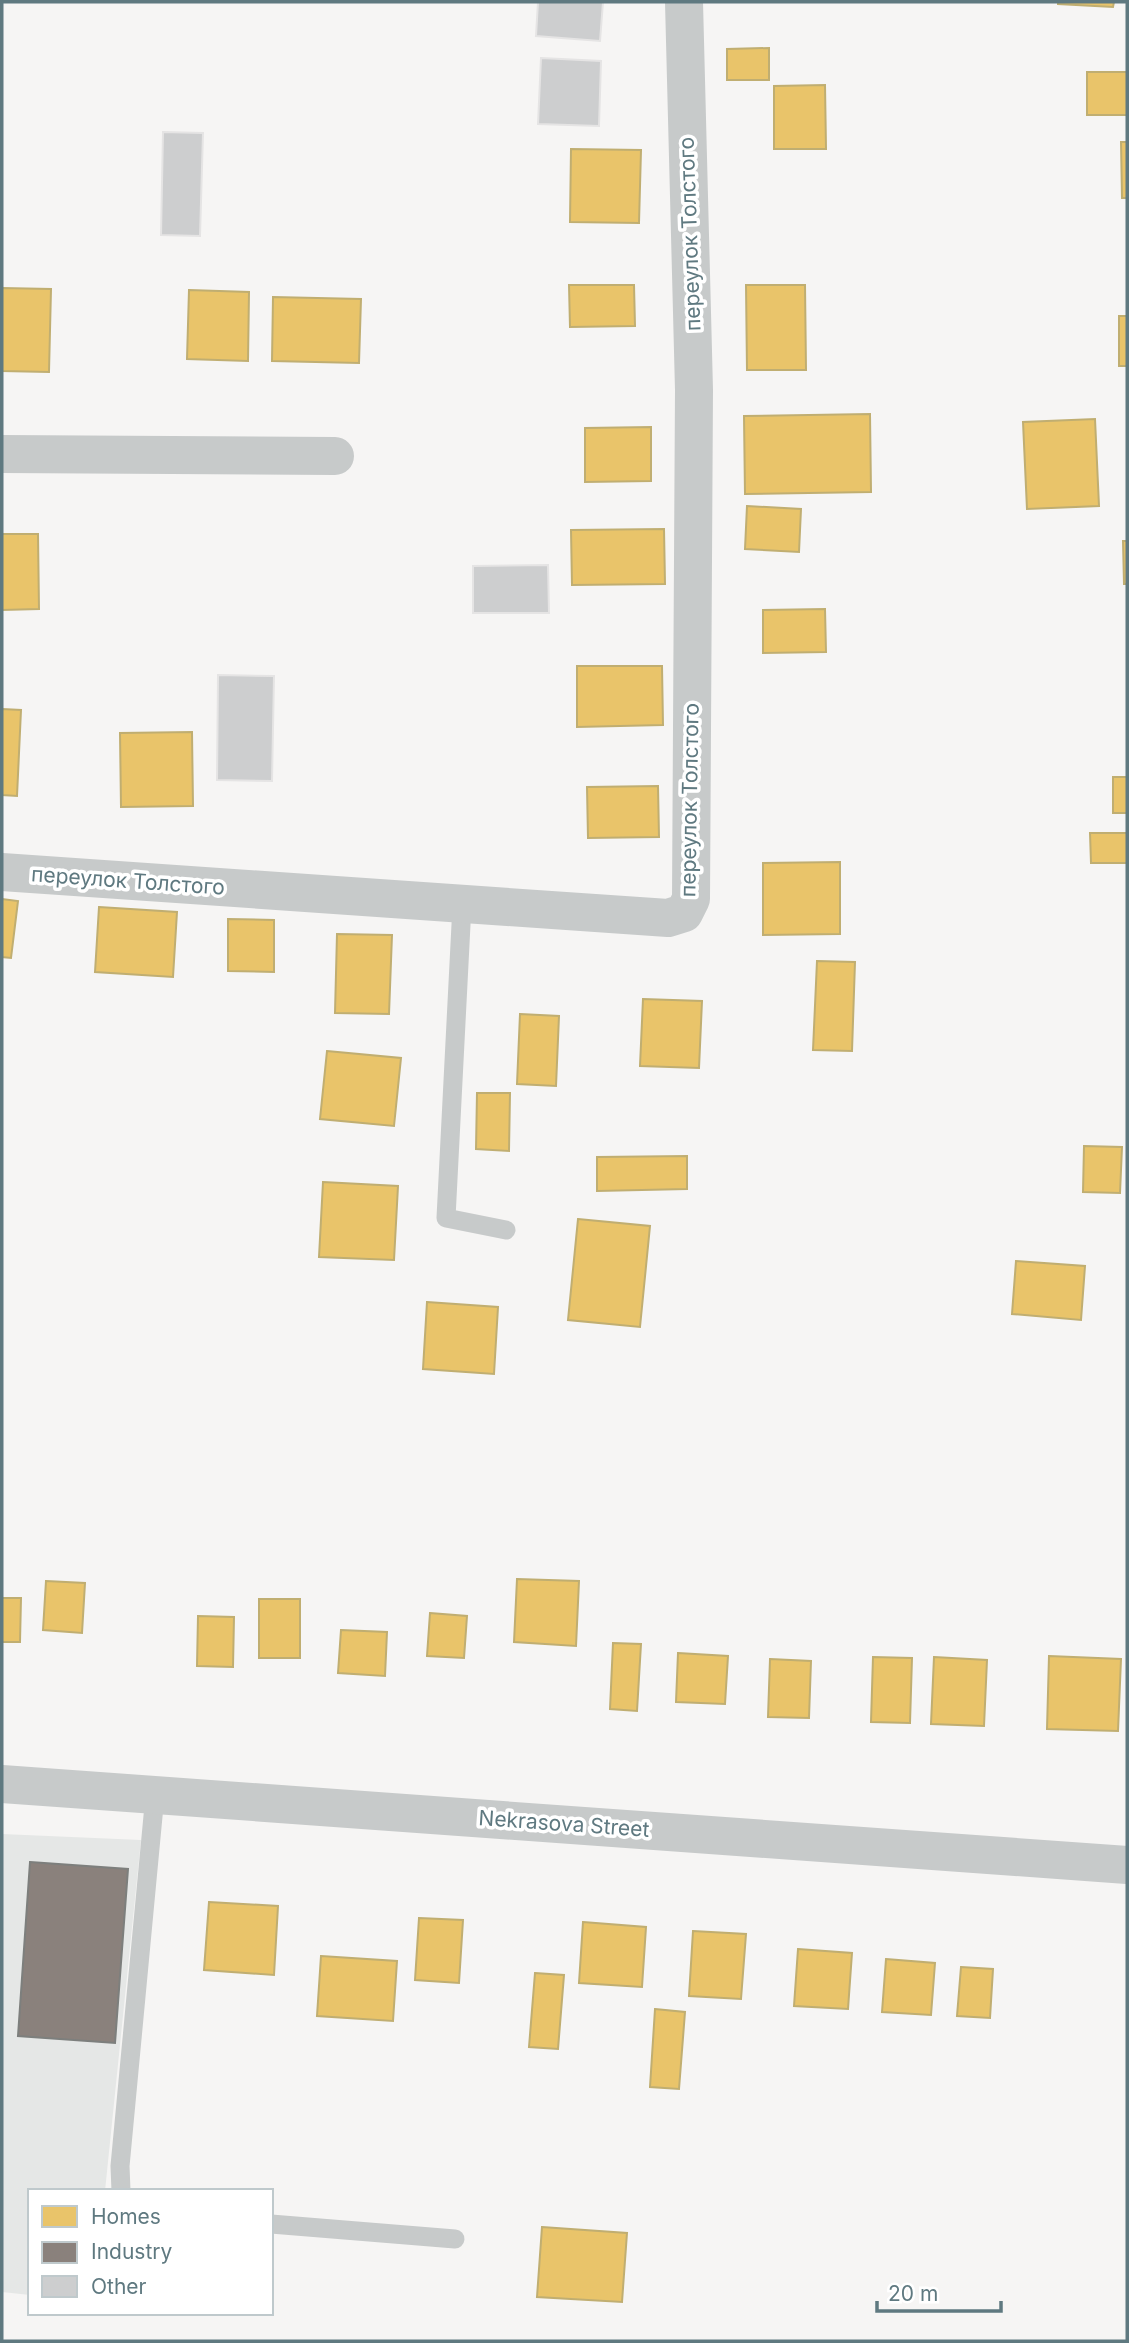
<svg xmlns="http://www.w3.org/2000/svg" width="1129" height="2343" viewBox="0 0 1129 2343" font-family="Inter,sans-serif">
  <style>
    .built { fill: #e5e7e6 }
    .homes { fill: #e9c46a; stroke: #c0ae71; stroke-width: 2 }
    .industry { fill: #8a817c; stroke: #7d7f7d; stroke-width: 2 }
    .building { fill: #cdcecf; stroke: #e5e4e4; stroke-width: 2 }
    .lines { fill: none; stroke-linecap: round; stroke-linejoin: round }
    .service { stroke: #c7caca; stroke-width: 19 }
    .minor { stroke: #c7caca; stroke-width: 38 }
    .labels { text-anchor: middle; stroke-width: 7; stroke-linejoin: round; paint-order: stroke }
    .street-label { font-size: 21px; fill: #5f7980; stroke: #fff }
  </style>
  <rect width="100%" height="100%" fill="#f6f5f4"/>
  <polygon class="built" points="2,1834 141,1840 105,2191 30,2191 30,2295 2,2292"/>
  <g class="homes">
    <polygon points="1058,2 1114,2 1113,7 1058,4"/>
    <polygon points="769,48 769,80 727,80 727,49"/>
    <rect x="1087" y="72" width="40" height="43"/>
    <polygon points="825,85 826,149 774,149 774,86"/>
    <polygon points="1121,142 1127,142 1127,198 1122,198"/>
    <polygon points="571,149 641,150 639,223 570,222"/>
    <polygon points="569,285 634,285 635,326 570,327"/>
    <polygon points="746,285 805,285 806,370 747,370"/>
    <polygon points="2,288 51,289 49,372 2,371"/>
    <polygon points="189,290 249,292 248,361 187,359"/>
    <polygon points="273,297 361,299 359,363 272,361"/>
    <rect x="1119" y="316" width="8" height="50"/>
    <polygon points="870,414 871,492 745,494 744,416"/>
    <polygon points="1095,419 1099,506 1027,509 1023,422"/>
    <polygon points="651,427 651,481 585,482 585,428"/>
    <polygon points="747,506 801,509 799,552 745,549"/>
    <polygon points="664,529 665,584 572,585 571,530"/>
    <polygon points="2,534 38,534 39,609 2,610"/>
    <polygon points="1123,541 1127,541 1127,584 1124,584"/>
    <polygon points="825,609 826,652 763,653 763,610"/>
    <polygon points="577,666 662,666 663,725 577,727"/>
    <polygon points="2,709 21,710 17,796 2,795"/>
    <polygon points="192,732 193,806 121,807 120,733"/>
    <rect x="1113" y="777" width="14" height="36"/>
    <polygon points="658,786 659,837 588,838 587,787"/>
    <polygon points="1090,833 1127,833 1127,863 1091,863"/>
    <polygon points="840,862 840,934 763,935 763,863"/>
    <polygon points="2,899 18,901 11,958 2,957"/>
    <polygon points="99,907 177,912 173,977 95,972"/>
    <polygon points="228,919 274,920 274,972 228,971"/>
    <polygon points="337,934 392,935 389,1014 335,1013"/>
    <polygon points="817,961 855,962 852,1051 813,1050"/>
    <polygon points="643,999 702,1001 699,1068 640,1066"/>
    <polygon points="520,1014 559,1016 556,1086 517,1084"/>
    <polygon points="327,1051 401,1058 394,1126 320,1119"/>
    <polygon points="477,1093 510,1093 509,1151 476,1149"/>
    <polygon points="1084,1146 1122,1147 1120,1193 1083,1192"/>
    <polygon points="687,1156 687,1189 597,1191 597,1157"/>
    <polygon points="323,1182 398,1186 394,1260 319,1257"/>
    <polygon points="578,1219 650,1226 640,1327 568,1320"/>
    <polygon points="1016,1261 1085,1266 1081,1320 1012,1314"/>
    <polygon points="427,1302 498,1307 494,1374 423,1369"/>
    <polygon points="517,1579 579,1581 576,1646 514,1642"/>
    <polygon points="46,1581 85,1583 82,1633 43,1630"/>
    <polygon points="2,1598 21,1598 20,1642 2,1642"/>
    <rect x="259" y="1599" width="41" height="59"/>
    <polygon points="430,1613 467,1616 464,1658 427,1656"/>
    <polygon points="198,1616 234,1617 233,1667 197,1666"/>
    <polygon points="341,1630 387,1632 385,1676 338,1673"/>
    <polygon points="613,1643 641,1644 637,1711 610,1709"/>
    <polygon points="678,1653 728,1656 725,1704 676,1702"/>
    <polygon points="1049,1656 1121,1659 1118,1731 1047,1729"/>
    <polygon points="873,1657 912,1658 910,1723 871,1722"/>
    <polygon points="934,1657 987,1660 984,1726 931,1724"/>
    <polygon points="770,1659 811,1661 809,1718 768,1717"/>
    <polygon points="209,1902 278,1906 274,1975 204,1970"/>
    <polygon points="419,1918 463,1920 459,1983 415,1980"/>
    <polygon points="583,1922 646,1927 642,1987 579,1983"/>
    <polygon points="693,1931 746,1934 741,1999 689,1996"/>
    <polygon points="798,1949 852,1953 848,2009 794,2006"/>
    <polygon points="321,1956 397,1961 393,2021 317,2016"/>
    <polygon points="886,1959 935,1963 931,2015 882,2012"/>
    <polygon points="961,1967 993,1969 990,2018 957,2016"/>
    <polygon points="535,1973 564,1975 558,2049 529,2047"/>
    <polygon points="655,2009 685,2012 679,2089 650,2087"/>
    <polygon points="542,2227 627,2233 622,2302 537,2297"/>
  </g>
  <polygon class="industry" points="30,1862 128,1869 115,2043 18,2036"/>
  <g class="building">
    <polygon points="538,2 603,2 600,41 536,36"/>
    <polygon points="541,58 601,61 599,126 538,124"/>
    <polygon points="163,132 203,133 200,236 161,235"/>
    <polygon points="548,565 549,613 473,613 473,566"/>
    <polygon points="218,675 274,676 272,781 217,780"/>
  </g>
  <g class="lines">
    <g class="service">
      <polyline points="462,905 446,1218 506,1230"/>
      <polyline points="121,2191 120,2166 155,1795"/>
      <polyline points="271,2224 455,2239"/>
    </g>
    <g class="minor">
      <polyline points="2,454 335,456"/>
      <polyline points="2,872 668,918 684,913 691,899 694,390 684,2"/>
      <polyline points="2,1784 1127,1865"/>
    </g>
  </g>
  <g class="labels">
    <g class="street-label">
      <text transform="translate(690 234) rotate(-92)" y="7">переулок Толстого</text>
      <text transform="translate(690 800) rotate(-89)" y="7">переулок Толстого</text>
      <text transform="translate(128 881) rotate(4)" y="7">переулок Толстого</text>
      <text transform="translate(564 1824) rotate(4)" y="7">Nekrasova Street</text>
    </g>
  </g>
  <rect width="1129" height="2343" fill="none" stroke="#5f7980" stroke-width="7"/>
  <rect x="28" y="2189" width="245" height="126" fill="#ffffff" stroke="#bfc9cc" stroke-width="2"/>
  <rect x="42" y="2206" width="35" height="21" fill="#e9c46a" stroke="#bfc9cc" stroke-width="2"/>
  <text x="91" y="2224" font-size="21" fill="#5f7980">Homes</text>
  <rect x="42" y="2242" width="35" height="21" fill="#8a817c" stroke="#bfc9cc" stroke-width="2"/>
  <text x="91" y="2259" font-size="21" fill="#5f7980">Industry</text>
  <rect x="42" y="2276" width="35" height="21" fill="#cdcecf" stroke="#bfc9cc" stroke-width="2"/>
  <text x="91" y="2294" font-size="21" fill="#5f7980">Other</text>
  <path d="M877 2301v10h124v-10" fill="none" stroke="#5f7980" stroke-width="3.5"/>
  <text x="888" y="2301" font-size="21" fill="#5f7980" stroke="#ffffff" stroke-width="5" paint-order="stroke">20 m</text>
</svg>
